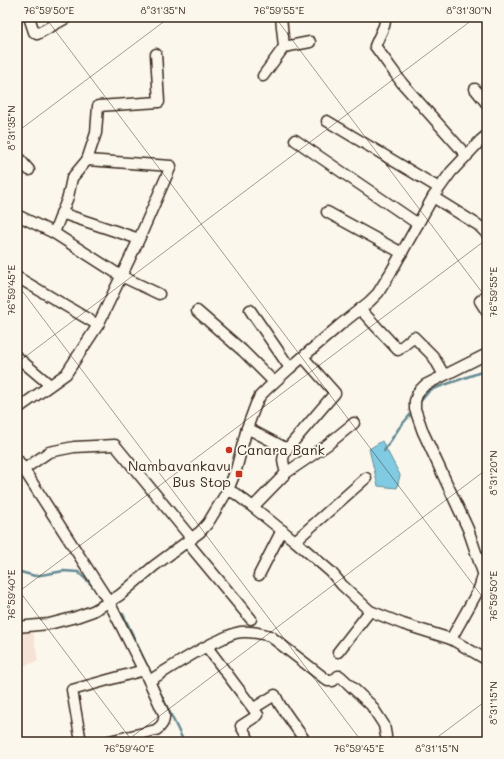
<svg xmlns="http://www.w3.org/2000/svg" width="504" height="759" viewBox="0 0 504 759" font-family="Mali,sans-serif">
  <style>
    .built { fill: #f6e2d6 }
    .water { fill: #81cbe2; stroke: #658b94 }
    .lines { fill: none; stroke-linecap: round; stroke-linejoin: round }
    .stream { stroke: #658b94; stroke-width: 2.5 }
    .minor-casing { stroke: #3b2a1e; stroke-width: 13 }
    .minor { stroke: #fbf7ec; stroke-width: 10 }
    .ticks { fill: none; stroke: #3b2a1e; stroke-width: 1; stroke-opacity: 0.45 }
    .poi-dot { fill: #c8321e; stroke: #fbf7ec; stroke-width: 1.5 }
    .labels { text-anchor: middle; stroke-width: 3.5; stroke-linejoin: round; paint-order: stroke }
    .poi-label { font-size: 14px; fill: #3b2a1e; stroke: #fbf7ec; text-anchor: start }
    .neatline { fill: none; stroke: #3b2a1e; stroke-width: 1.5 }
    .ticks-label { font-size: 10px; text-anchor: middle; fill: #3b2a1e }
  </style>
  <rect width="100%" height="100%" fill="#fbf7ec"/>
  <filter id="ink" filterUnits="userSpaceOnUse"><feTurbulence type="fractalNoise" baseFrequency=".025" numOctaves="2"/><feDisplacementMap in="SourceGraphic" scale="8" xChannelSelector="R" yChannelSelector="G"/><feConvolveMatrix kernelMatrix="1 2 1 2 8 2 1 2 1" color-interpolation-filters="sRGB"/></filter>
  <g filter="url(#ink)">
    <polygon class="built" points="17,632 23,633 33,632 38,661 17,668"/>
    <polygon class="water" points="382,441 400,475 397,488 378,486 369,449"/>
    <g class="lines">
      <g class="stream">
        <polyline points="420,402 430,390 487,370"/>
        <polyline points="384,451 399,428 410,415"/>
        <polyline points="17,571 35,576 64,571 78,572 95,588"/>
        <polyline points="123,614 150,672"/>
        <polyline points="156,684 184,742"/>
      </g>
      <g class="minor-casing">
        <g id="minor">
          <polyline points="29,17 34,32 37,34 68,17"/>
          <polyline points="386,17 384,26 375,46 378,50 402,83 467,156"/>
          <polyline points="284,47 310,42"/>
          <polyline points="263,76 284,47 281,17"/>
          <polyline points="475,89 487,104"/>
          <polyline points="327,121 439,188"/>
          <polyline points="295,140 418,224"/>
          <polyline points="17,156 29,170"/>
          <polyline points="433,197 478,225 487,234"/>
          <polyline points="327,212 402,253"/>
          <polyline points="61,213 139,239"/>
          <polyline points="17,215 54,233 121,276 159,294"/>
          <polyline points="54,233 68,197 72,178 87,160 96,133 98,106 159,102 156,54"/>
          <polyline points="17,277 98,325"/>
          <polyline points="487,295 480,301 487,312"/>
          <polyline points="360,309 398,350 414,337 433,356 444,375"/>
          <polyline points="250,310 290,368"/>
          <polyline points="197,311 243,351 274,382"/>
          <polyline points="17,357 50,385"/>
          <polyline points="17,409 66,374 98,325 139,239 171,166 87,160"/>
          <polyline points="247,428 287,449"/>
          <path d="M 17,459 L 109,602 L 149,681 L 164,714 C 165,722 162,726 156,730 L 105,742"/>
          <polyline points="286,473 327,445 354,423"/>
          <polyline points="17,474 49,452 74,447 115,445 192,539"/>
          <polyline points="228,490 236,470 247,428 256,404 260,396 268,388 290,368 340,325 369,302 378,293 391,272 433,197 451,172 481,140 487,135"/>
          <path d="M 253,507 L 286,473 C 283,462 281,459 287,449 L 335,393 L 303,357"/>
          <polyline points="295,541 366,478"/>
          <polyline points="187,542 251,619"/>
          <polyline points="259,575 282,530"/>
          <polyline points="17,627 49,624 76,617 93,611 109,602 120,595 154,566 200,532 208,523 228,490 236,494 253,507 295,541 331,572 342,585 370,611 403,624 451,639 487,660"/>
          <polyline points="451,639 479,589 483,576 483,573 468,529 423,432 415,409 415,401 417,395 419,391 425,385 487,354"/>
          <polyline points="207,647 258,715 241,726 250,742"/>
          <polyline points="338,652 370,611"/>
          <path d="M 149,681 C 170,668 191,654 213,643 C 221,640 228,635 236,633 C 247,630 259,633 270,636 L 328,681 L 333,681 L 338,676 L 340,676 L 371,705 L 384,725 L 386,736"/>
          <polyline points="254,708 275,695 280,705 306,742"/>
          <polyline points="81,742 72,690 144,670"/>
        </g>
      </g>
      <use href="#minor" class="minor"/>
    </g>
  </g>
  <path class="ticks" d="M 45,17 L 487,603M 275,17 L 487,299M 17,132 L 170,17M 17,284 L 362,742M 17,363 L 476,17M 17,588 L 133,742M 17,593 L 487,239M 125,742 L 487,469M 431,742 L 487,700"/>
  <g class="poi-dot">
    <circle cx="229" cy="450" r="4"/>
    <rect x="235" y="470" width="8" height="8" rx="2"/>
  </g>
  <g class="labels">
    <g class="poi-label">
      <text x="237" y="455">Canara Bank</text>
      <text x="231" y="471" text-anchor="end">Nambavankavu<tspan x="231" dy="16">Bus Stop</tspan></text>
    </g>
  </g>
  <rect width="504" height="759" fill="none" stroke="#fbf7ec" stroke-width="44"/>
  <rect x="22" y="22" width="460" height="715" class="neatline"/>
  <g class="ticks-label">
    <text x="49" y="14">76°59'50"E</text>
    <text x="163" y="14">8°31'35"N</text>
    <text x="279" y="14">76°59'55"E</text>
    <text x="469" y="14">8°31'30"N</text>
    <text transform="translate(11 128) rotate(-90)" y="4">8°31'35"N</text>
    <text transform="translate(11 290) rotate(-90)" y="4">76°59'45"E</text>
    <text transform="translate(493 292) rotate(-90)" y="4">76°59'55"E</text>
    <text transform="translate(493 473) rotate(-90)" y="4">8°31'20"N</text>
    <text transform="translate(11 595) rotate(-90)" y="4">76°59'40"E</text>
    <text transform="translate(493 596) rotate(-90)" y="4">76°59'50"E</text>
    <text transform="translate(493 703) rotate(-90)" y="4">8°31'15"N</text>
    <text x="129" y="752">76°59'40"E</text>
    <text x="359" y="752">76°59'45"E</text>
    <text x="437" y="752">8°31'15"N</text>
  </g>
</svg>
